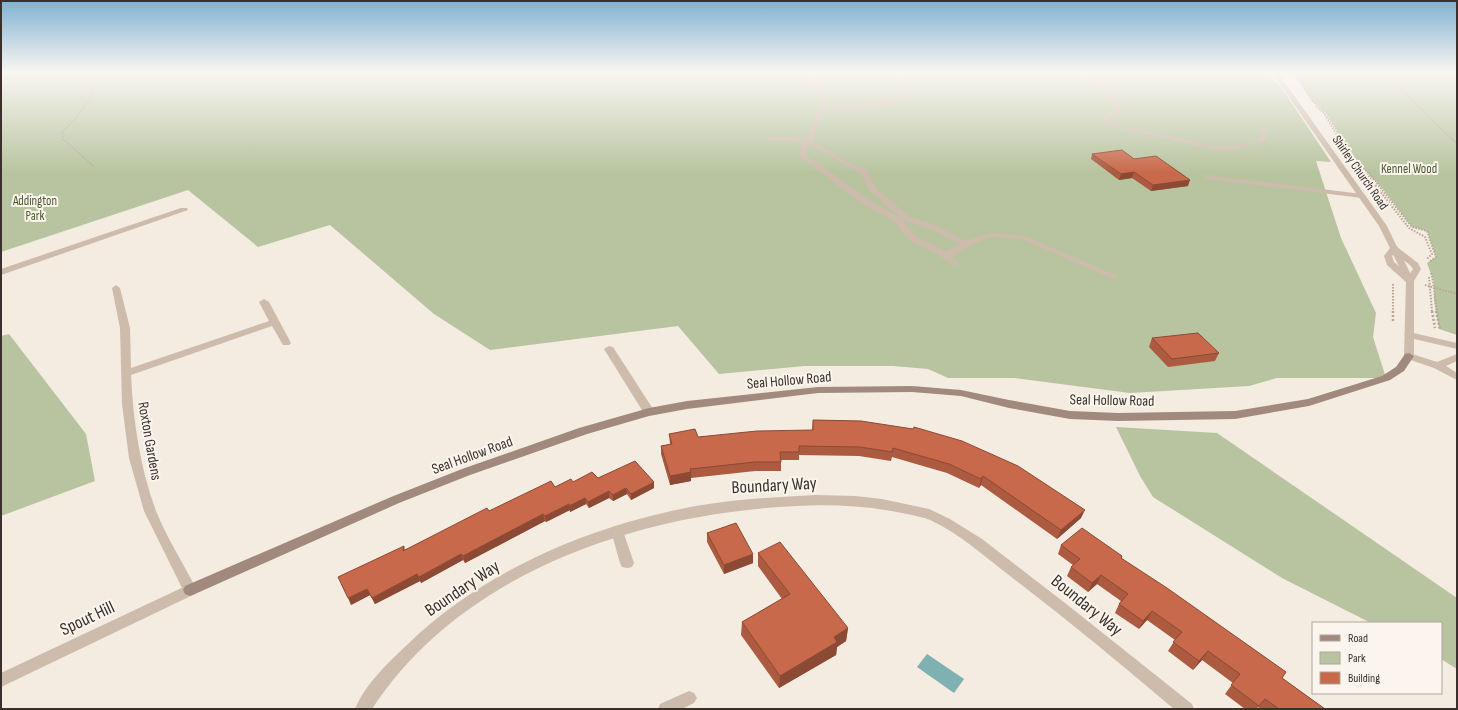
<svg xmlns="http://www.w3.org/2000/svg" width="1458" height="710" viewBox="0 0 1458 710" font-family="'Sofia Sans Condensed',sans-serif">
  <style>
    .green { fill: #b8c4a0 }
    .water { fill: #7fb0b2 }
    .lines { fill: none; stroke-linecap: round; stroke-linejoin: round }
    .path-far2 { stroke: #b9a596; stroke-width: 1.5; stroke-dasharray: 1.5 1.5; stroke-linecap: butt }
    .path-far1 { stroke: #b9a596; stroke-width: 2; stroke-dasharray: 1.5 1.5; stroke-linecap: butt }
    .path { stroke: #b9a596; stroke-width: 2.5; stroke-dasharray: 2 2; stroke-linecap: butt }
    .service { fill: #cdbbac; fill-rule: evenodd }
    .minor { fill: #cdbbac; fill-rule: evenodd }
    .tertiary { fill: #cdbbac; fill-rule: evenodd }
    .secondary { fill: #a18a7d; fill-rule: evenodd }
    .wall { fill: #ac5a40 }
    .shaded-wall { fill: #8c4a34 }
    .building { fill: #c8694b; stroke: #8c4a34 }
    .labels { text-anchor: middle; stroke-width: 4; stroke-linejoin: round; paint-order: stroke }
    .far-park-label { font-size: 13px; fill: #4a5a2e; stroke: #fbf5ee }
    .far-street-label { font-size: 13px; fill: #3b302b; stroke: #fbf5ee }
    .street-label { font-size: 15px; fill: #3b302b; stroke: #fbf5ee }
    .near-street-label { font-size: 18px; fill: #3b302b; stroke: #fbf5ee }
  </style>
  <rect width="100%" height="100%" fill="#f4ebe1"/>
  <g class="green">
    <polygon points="1,73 1268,73 1281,87 1331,162 1316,161 1341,238 1376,313 1373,337 1386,378 1277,378 1249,386 1130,393 1015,378 948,378 928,369 893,366 804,366 719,374 678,326 490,350 434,314 330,225 258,247 188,190 1,252"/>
    <polygon points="1290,73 1457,73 1457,335 1439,329 1434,299 1434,282 1427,263 1436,257 1427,231 1412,227 1382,188 1347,151 1338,132 1326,113 1311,100 1296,78"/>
    <polygon points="9,334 86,434 95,481 1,516 1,336"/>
    <polygon points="1116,427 1217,433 1457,598 1457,669 1441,659 1441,623 1371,623 1282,578 1153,497 1140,476"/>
  </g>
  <polygon class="water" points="927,654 964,679 954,693 917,667"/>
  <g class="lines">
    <g class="path-far2">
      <polyline points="1386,73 1397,86 1457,144"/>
      <path d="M 1312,101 C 1327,114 1337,129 1345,147"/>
      <polyline points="1316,107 1323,112 1337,135"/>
      <polyline points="1353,157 1372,177"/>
      <path d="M 93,166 L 63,139 L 62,132 C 80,115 94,98 98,73"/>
      <polyline points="1364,172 1369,177"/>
    </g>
    <g class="path-far1">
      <polyline points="1368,176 1409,228 1425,237 1432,254 1427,259"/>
      <polyline points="1371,176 1412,227 1427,231 1436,257 1429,262"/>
      <path d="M 1431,273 C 1435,286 1434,299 1437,312"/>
      <polyline points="1429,277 1432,312"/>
      <polyline points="1393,284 1393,312"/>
      <polyline points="1425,285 1457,294"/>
    </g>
    <g class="path">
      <polyline points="1393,311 1393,323"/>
      <polyline points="1432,311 1435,328"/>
      <polyline points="1436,311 1440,329"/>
    </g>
    <g class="service">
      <path d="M 807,73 L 813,73 L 828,100 L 826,106 C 846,105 893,107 903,87 L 897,73 L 903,73 L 909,87 C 907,91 905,95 902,97 C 883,110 846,109 824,110 L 812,142 L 834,153 L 844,161 L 867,170 L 876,188 L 909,216 L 938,226 L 963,240 L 967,240 L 989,233 L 1022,235 L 1118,276 L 1114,279 L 1111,278 L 1021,239 L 990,237 L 971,245 L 952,257 L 959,263 L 955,266 L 927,248 L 912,242 L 893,221 L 860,202 L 800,157 L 801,143 L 794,141 L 770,141 L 767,139 L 770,137 L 794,137 L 806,140 L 822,100 ZM 807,145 L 830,155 L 840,163 L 861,173 L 870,191 L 903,220 L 932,230 L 960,244 L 945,252 L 933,244 L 918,238 L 899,217 L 866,198 L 806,155 Z"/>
      <path d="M 1076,73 L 1083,73 C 1096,84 1112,93 1123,107 L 1118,113 L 1106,119 L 1120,125 L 1216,146 L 1235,146 L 1259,139 L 1261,132 L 1256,125 L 1259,123 L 1265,129 L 1267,136 L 1264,141 L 1235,150 L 1216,150 L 1116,127 L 1101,121 L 1100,118 L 1114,111 L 1117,107 L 1112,101 Z"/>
      <polygon points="1205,175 1362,194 1366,196 1362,198 1208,179 1204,177"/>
      <polygon points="1391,246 1397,246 1398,248 1414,281 1413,283 1410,284 1406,281 1390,248"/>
      <polygon points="609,346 613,347 653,409 654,412 653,415 645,415 604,349"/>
      <polygon points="617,526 622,527 623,531 634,563 632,567 627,568 622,567 620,563 611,531 612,527"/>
    </g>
    <g class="minor">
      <polygon points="181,208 187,208 188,210 1,275 1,269"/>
      <path d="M 116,285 L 120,288 L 130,328 L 131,368 L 269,321 L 259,302 L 264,299 L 269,302 L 291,343 L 289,345 L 283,345 L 272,326 L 131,375 C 133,420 140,468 156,511 C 166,536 184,565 197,590 L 195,594 L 190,596 L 185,594 L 144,511 L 129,458 L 122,404 L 120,328 L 112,288 Z"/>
      <polygon points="1409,332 1457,343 1457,349 1406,337 1404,335"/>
      <polygon points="1409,353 1437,362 1457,354 1457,361 1446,366 1457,373 1457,380 1434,368 1405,358 1404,356 1405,354"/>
      <path d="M 816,495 L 855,496 L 882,499 L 929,509 L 950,519 L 982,539 L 1065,603 L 1192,704 L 1194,709 L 1174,709 C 1122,665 1069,621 1014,579 C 987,559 961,534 930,520 C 923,517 915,516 907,514 C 870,506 834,504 796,506 C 639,513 461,572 372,709 L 355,709 C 366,683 388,663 408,644 C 485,569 597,523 702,505 C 740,499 778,497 816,495 Z"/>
      <polygon points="689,691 694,693 697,698 694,703 682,709 658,709 660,704"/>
    </g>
    <g class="tertiary">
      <path d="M 1272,73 L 1278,73 L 1387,226 L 1397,247 L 1418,263 L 1421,269 L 1414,281 L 1414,356 L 1413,358 L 1405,358 L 1404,356 L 1406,282 L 1387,265 L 1384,256 L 1390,248 L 1379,226 ZM 1395,253 L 1411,266 L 1413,269 L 1409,275 L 1394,262 L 1392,256 Z"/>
      <polygon points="190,584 195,586 197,590 195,594 1,687 1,673"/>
    </g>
    <polygon class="secondary" points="1409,353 1414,356 1404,371 1390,380 1309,406 1235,419 1118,421 1070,419 1009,408 961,396 912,392 818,393 687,409 649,416 587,434 470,475 399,503 195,594 190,596 185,594 183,590 185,586 391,497 462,469 579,428 649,408 687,401 818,387 912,386 961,390 1009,400 1070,411 1118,413 1235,411 1308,399 1382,376 1396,367 1405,354"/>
  </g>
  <g class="wall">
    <polygon points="1092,154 1134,159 1188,186 1151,191 1132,178 1119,180 1091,159"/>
    <polygon points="1152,338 1219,353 1215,361 1168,367 1149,347"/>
    <polygon points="813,420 861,421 1081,518 1057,539 981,485 979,488 947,473 892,457 891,461 859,456 799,455 799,460 781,460 781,471 755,471 691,478 691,481 670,485 661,454 661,446 670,444 669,434 698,437 812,430"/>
    <polygon points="573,482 654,488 631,500 627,494 613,501 609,498 589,508 586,504 570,512 570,510 546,522 545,521 465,563 463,560 421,583 420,581 375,604 370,595 351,605 404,546 405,550 489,511 555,487"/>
    <polygon points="707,533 753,563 724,574 707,542"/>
    <polygon points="1061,545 1122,556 1121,558 1282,678 1325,709 1260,709 1258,707 1257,709 1245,709 1225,694 1233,683 1202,660 1193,670 1168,651 1175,640 1147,620 1139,629 1115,613 1119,604 1121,601 1097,584 1088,592 1067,576 1071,567 1073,565 1058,554"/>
    <polygon points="758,553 848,628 846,641 837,647 836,655 779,688 741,635 742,622 782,599 758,566"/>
  </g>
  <g class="shaded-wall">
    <polygon points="1134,172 1132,178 1119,180 1121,174"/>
    <polygon points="1190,180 1188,186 1151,191 1153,185"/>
    <polygon points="691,472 691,481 670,485 670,476"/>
    <polygon points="983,476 981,485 979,488 981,479"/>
    <polygon points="654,482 654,488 631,500 631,494"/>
    <polygon points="626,488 627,494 613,501 613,495"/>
    <polygon points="609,491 609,498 589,508 588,502"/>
    <polygon points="585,498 586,504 570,512 569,506"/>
    <polygon points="569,504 570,510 546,522 545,516"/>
    <polygon points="1085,510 1081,518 1057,539 1061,530"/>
    <polygon points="543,514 545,521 465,563 463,556"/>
    <polygon points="461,554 463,560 421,583 419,577"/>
    <polygon points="753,554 753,563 724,574 724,565"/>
    <polygon points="417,574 420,581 375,604 372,598"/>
    <polygon points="1101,575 1097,584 1088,592 1092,583"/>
    <polygon points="367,589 370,595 351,605 348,598"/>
    <polygon points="1152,611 1147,620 1139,629 1143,621"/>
    <polygon points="848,628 846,641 837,647 836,655 779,688 780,676 834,637"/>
    <polygon points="1208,651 1202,660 1193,670 1199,661"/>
  </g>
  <g class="building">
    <polygon points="1122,150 1134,159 1156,156 1190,180 1153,185 1134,172 1121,174 1092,154"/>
    <polygon points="1198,333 1219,353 1172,359 1152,338"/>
    <polygon points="813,420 861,421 913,429 914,427 962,441 1018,466 1085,510 1061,530 983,476 981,479 949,464 893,448 892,452 860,447 799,446 799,452 780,452 781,462 755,462 690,469 691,472 670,476 661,446 672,444 669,434 695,429 698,437 757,431 813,430"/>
    <polygon points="635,461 654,482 631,494 626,488 613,495 609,491 588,502 585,498 569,506 569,504 545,516 543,514 463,556 461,554 419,577 417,574 372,598 367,589 348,598 338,577 404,546 403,551 487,508 489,511 551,481 555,487 571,479 573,482 592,472 598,478"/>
    <polygon points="736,523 753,554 724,565 707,533"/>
    <polygon points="1082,528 1122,556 1121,558 1167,588 1286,672 1282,678 1325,709 1279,709 1265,699 1259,706 1231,685 1240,674 1208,651 1199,661 1173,642 1182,632 1152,611 1143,621 1119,604 1128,594 1101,575 1092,583 1071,567 1080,559 1061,545"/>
    <polygon points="780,542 848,628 834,637 837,642 780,676 742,622 790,594 758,553"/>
  </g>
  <linearGradient id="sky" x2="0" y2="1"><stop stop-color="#7eb2d2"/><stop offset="0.42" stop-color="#faf6f2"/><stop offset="1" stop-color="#faf6f2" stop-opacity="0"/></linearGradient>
  <rect width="1458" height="173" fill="url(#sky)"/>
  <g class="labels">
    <g class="far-park-label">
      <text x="1409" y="173">Kennel Wood</text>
      <text x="35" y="205">Addington<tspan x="35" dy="15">Park</tspan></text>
    </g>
    <g class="far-street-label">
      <text transform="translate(1361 172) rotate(55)" y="5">Shirley Church Road</text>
    </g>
    <g class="street-label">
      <text transform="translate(789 380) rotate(-5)" y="5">Seal Hollow Road</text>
      <text transform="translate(1112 400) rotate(1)" y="5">Seal Hollow Road</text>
      <text transform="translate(150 441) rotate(80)" y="5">Roxton Gardens</text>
      <text transform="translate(472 455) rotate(-20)" y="5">Seal Hollow Road</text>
    </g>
    <g class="near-street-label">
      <text transform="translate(774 485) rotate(-3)" y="6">Boundary Way</text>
      <text transform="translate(462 588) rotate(-34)" y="6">Boundary Way</text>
      <text transform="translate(1087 605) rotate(39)" y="6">Boundary Way</text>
      <text transform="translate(87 618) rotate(-25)" y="6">Spout Hill</text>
    </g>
  </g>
  <rect width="1458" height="710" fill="none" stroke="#3b302b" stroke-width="4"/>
  <rect x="1312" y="622" width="130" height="72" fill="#fbf5ee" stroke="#aea6a0"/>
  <rect x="1320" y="635" width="20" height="6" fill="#a18a7d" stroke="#aea6a0"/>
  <text x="1348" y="642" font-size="12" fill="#3b302b">Road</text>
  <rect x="1320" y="652" width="20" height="12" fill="#b8c4a0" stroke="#aea6a0"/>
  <text x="1348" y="662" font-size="12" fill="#3b302b">Park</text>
  <rect x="1320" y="672" width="20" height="12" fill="#c8694b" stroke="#aea6a0"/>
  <text x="1348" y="682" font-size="12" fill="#3b302b">Building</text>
</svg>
